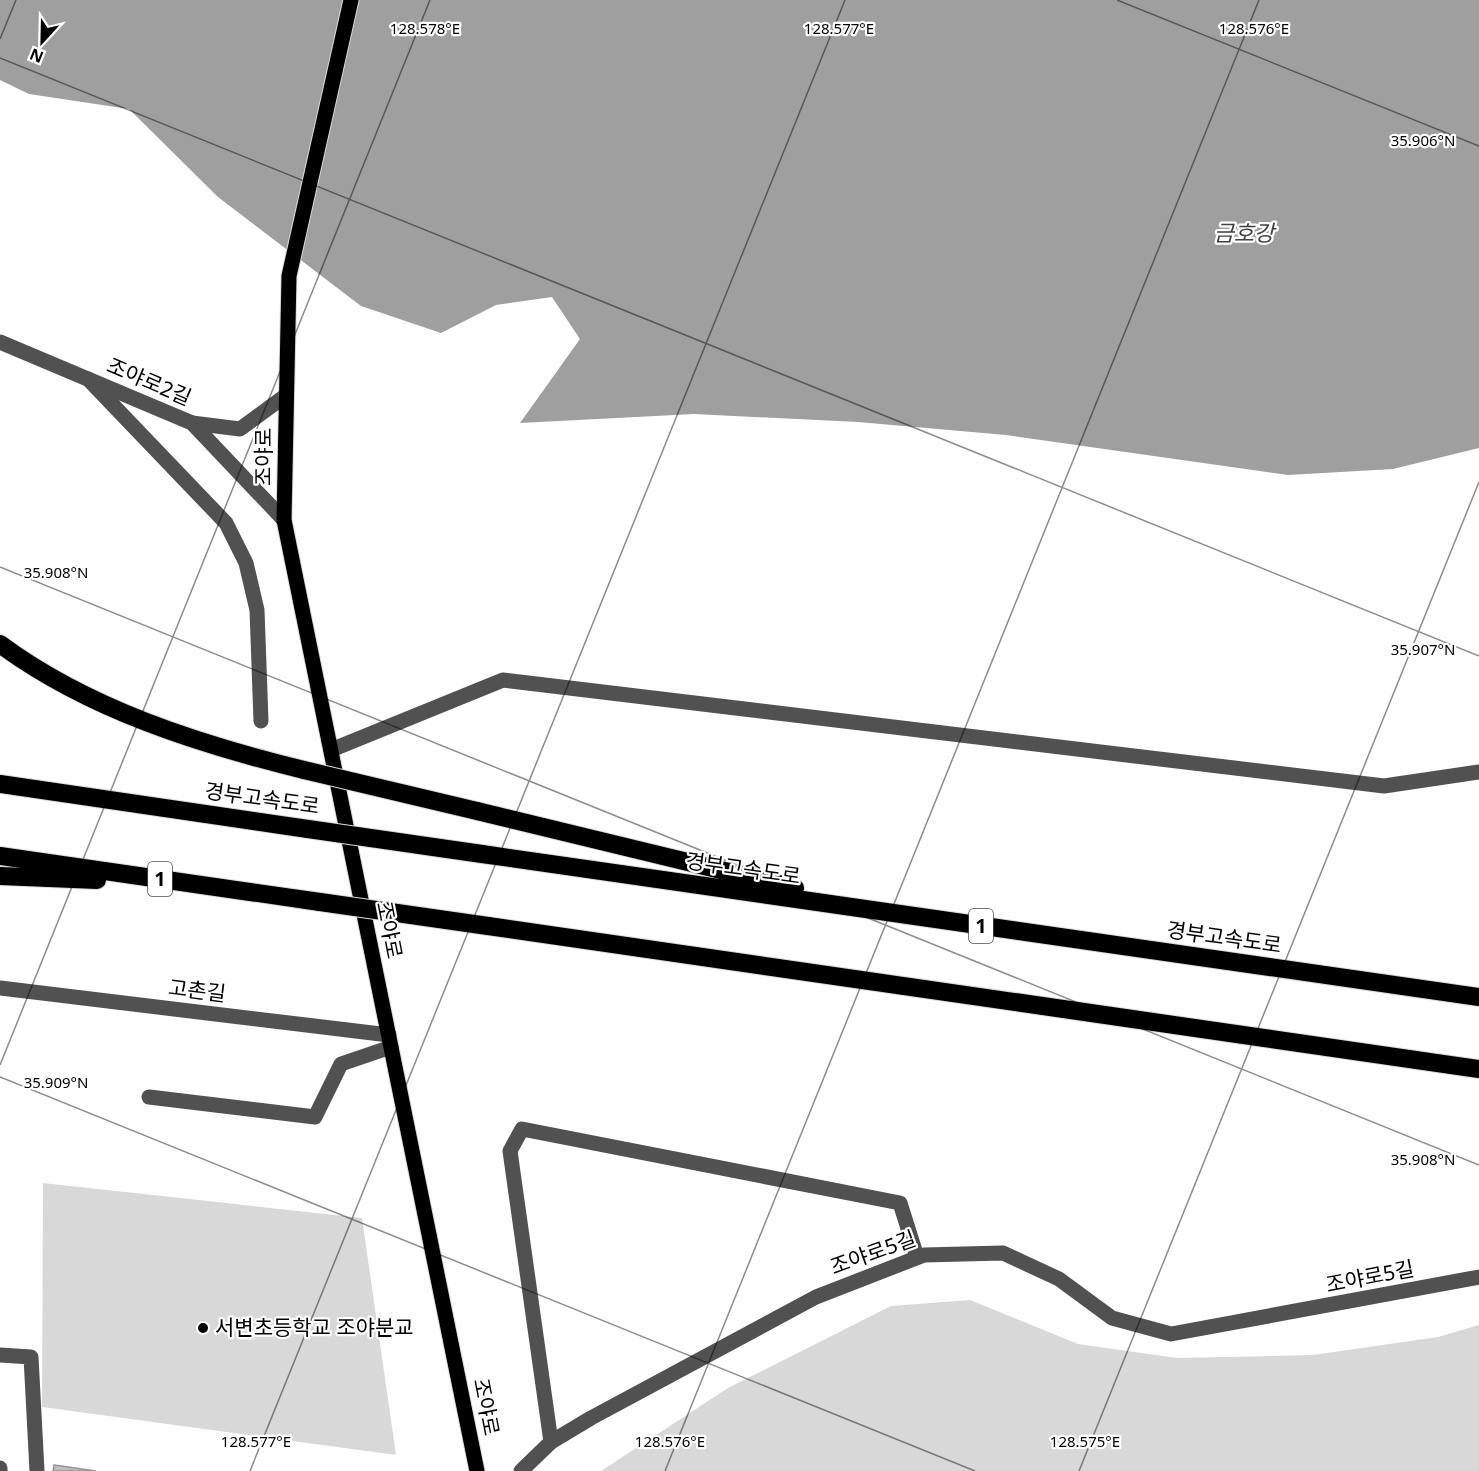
<svg xmlns="http://www.w3.org/2000/svg" width="1479" height="1471" viewBox="0 0 1479 1471" font-family="'Noto Sans','Noto Sans KR',sans-serif">
  <style>
    .green { fill: #d8d8d8 }
    .water { fill: #9f9f9f }
    .building { fill: #c0c0c0; stroke: #959595; stroke-width: 1.5 }
    .lines { fill: none; stroke-linecap: round; stroke-linejoin: round }
    .major-casing { stroke: #dbdbdb; stroke-width: 17 }
    .highway-casing { stroke: #dbdbdb; stroke-width: 20 }
    .minor { stroke: #515151; stroke-width: 15 }
    .major { stroke: #000; stroke-width: 15 }
    .highway { stroke: #000; stroke-width: 18 }
    .highway-bridge-casing { stroke: #dbdbdb; stroke-width: 20; stroke-linecap: butt }
    .highway-bridge { stroke: #000; stroke-width: 18 }
    .ticks { fill: none; stroke: #000; stroke-width: 1.5; stroke-opacity: 0.45 }
    .poi-dot { fill: #000; stroke: #fff; stroke-width: 2 }
    .labels { text-anchor: middle; stroke-width: 4.5; stroke-linejoin: round; paint-order: stroke }
    .shield { fill: #fff; stroke: #4c4c4c; stroke-width: 1.5 }
    .shield-label { font-size: 20px; font-weight: bold; fill: #000 }
    .street-label { font-size: 21px; fill: #000; stroke: #fff }
    .poi-label { font-size: 21px; fill: #000; stroke: #fff; text-anchor: start }
    .water-label { font-size: 22px; font-style: italic; fill: #404040; stroke: #fff }
    .ticks-label { font-size: 15px; text-anchor: middle; fill: #000; stroke: #fff; stroke-width: 4.5; stroke-linejoin: round; paint-order: stroke }
  </style>
  <rect width="100%" height="100%" fill="#fff"/>
  <g class="green">
    <polygon points="43,1183 362,1218 396,1455 42,1407"/>
    <polygon points="970,1300 1078,1344 1177,1358 1313,1355 1438,1337 1479,1325 1479,1471 601,1471 728,1388 891,1306"/>
  </g>
  <polygon class="water" points="0,0 1479,0 1479,448 1393,469 1288,475 1006,435 858,422 694,414 520,423 580,339 552,297 496,305 441,333 361,306 218,197 129,109 29,94 0,80"/>
  <polygon class="building" points="54,1465 96,1471 53,1471"/>
  <g class="lines">
    <g class="major-casing">
      <polyline id="major" points="351,0 289,276 284,520 477,1471"/>
    </g>
    <g class="highway-casing">
      <g id="highway">
        <path d="M 0,644 C 88,709 198,744 304,770"/>
        <polyline points="0,784 308,829"/>
        <polyline points="477,811 795,888"/>
        <polyline points="482,854 1479,997"/>
        <polyline points="0,856 320,902"/>
        <polyline points="0,876 97,880"/>
        <polyline points="488,926 1479,1069"/>
      </g>
    </g>
    <g class="minor">
      <polyline points="0,342 192,423 284,520"/>
      <polyline points="88,379 226,523 246,563 257,610 261,721"/>
      <polyline points="192,423 240,429 285,396"/>
      <polyline points="331,750 503,680 1384,786 1479,772"/>
      <polyline points="0,988 389,1035"/>
      <polyline points="149,1097 315,1117 341,1064 391,1047"/>
      <polyline points="0,1355 31,1357 37,1471"/>
      <polyline points="551,1442 510,1151 522,1129 900,1203 917,1257"/>
      <polyline points="0,1468 0,1471"/>
      <polyline points="521,1471 551,1442 591,1418 816,1297 924,1255 1003,1253 1059,1279 1112,1318 1171,1334 1479,1277"/>
    </g>
    <use href="#major" class="major"/>
    <use href="#highway" class="highway"/>
    <g class="highway-bridge-casing">
      <g id="highway-bridge">
        <polyline points="304,770 477,811"/>
        <polyline points="308,829 482,854"/>
        <polyline points="320,902 488,926"/>
      </g>
    </g>
    <use href="#highway-bridge" class="highway-bridge"/>
  </g>
  <path class="ticks" d="M 1117,0 L 1479,146M 0,39 L 16,0M 0,58 L 1479,656M 0,567 L 1479,1165M 0,1065 L 430,0M 0,1077 L 975,1471M 250,1471 L 845,0M 665,1471 L 1259,0M 1079,1471 L 1479,482"/>
  <circle class="poi-dot" cx="203" cy="1328" r="6"/>
  <g class="labels">
    <g class="shield">
      <rect x="148" y="862" width="24" height="34" rx="4.5"/>
      <rect x="969" y="909" width="24" height="34" rx="4.5"/>
    </g>
    <g class="shield-label">
      <text x="160" y="886">1</text>
      <text x="981" y="933">1</text>
    </g>
    <g class="street-label">
      <text transform="translate(149 382) rotate(23)" y="7">조야로2길</text>
      <text transform="translate(264 457) rotate(-90)" y="7">조야로</text>
      <text transform="translate(262 799) rotate(8)" y="7">경부고속도로</text>
      <text transform="translate(743 869) rotate(8)" y="7">경부고속도로</text>
      <text transform="translate(389 930) rotate(79)" y="7">조야로</text>
      <text transform="translate(1224 938) rotate(8)" y="7">경부고속도로</text>
      <text transform="translate(197 991) rotate(7)" y="7">고촌길</text>
      <text transform="translate(873 1253) rotate(-20)" y="7">조야로5길</text>
      <text transform="translate(1370 1277) rotate(-11)" y="7">조야로5길</text>
      <text transform="translate(486 1407) rotate(79)" y="7">조야로</text>
    </g>
    <g class="poi-label">
      <text x="215" y="1335">서변초등학교 조야분교</text>
    </g>
    <g class="water-label">
      <text x="1244" y="241">금호강</text>
    </g>
  </g>
  <g class="ticks-label">
    <text x="425" y="34">128.578°E</text>
    <text x="839" y="34">128.577°E</text>
    <text x="1254" y="34">128.576°E</text>
    <text x="1423" y="146">35.906°N</text>
    <text x="56" y="578">35.908°N</text>
    <text x="1423" y="655">35.907°N</text>
    <text x="56" y="1088">35.909°N</text>
    <text x="1423" y="1165">35.908°N</text>
    <text x="256" y="1447">128.577°E</text>
    <text x="670" y="1447">128.576°E</text>
    <text x="1085" y="1447">128.575°E</text>
  </g>
  <g transform="translate(42 42) rotate(202)" stroke="#ffffff" stroke-width="4.5" paint-order="stroke">
  <path d="M0-4.5L10 22L0 15L-10 22Z" fill="#000000"/>
  <text y="-9" font-size="16" font-weight="bold" text-anchor="middle" fill="#000000">N</text>
  </g>
</svg>
